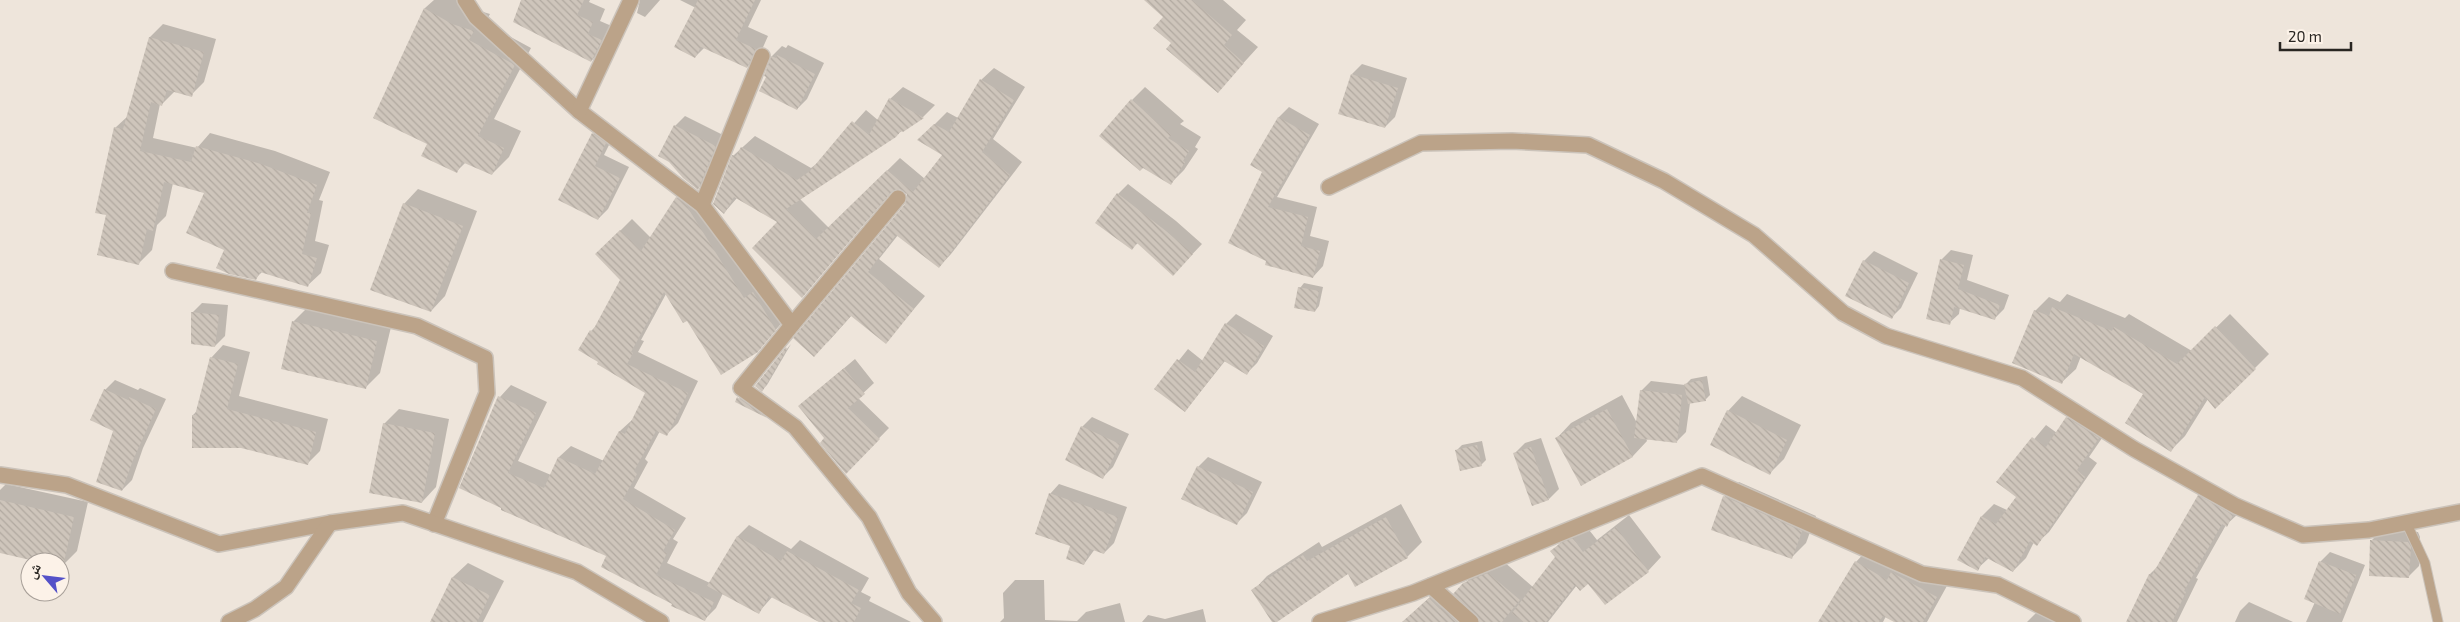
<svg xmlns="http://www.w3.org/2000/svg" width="2460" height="622" viewBox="0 0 2460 622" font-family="'Exo 2','Noto Naskh Arabic',sans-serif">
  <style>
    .shadow { fill: #0003 }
    .building { fill: url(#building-back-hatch) }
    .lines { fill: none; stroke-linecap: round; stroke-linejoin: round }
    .service-casing { stroke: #cbc3ba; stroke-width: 11 }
    .minor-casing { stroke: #cbc3ba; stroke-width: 18 }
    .tertiary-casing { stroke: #cbc3ba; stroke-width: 18 }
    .service { stroke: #bba389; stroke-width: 9 }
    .minor { stroke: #bba389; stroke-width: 15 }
    .tertiary { stroke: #bba389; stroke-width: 15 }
  </style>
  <defs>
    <pattern id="building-back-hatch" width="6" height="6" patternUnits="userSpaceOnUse" patternTransform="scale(1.25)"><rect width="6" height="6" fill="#cec5bb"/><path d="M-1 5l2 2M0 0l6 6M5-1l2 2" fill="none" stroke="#b1a9a0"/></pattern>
  </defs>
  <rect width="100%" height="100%" fill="#eee5db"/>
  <g class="shadow">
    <polygon points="434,0 457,0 470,8 490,14 485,23 531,48 494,119 521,131 509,157 492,174 466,162 456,172 429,143 374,118 425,8"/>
    <polygon points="522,0 590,0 589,2 605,9 600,21 614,27 604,48 591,61"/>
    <polygon points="640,0 660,0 645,17 637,13"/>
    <polygon points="680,0 761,0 748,27 768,36 760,54 747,67 705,47 695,57 696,8"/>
    <polygon points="1154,0 1223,0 1246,20 1237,30 1258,47 1218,91 1173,43 1165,17"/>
    <polygon points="163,24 216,39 204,82 191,95 175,91 162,104 160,104 153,138 197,148 210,133 275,151 330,172 319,200 323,201 315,241 329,245 321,273 307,286 263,271 255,279 226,250 206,192 173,183 166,216 157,225 152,250 139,263 107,214 115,128 128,116 150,37"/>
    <polygon points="788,45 824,63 807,99 797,109 766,75 772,56 782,46 786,48"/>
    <polygon points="1362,64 1407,78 1395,117 1385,127 1352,74"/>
    <polygon points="994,68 1025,87 993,139 1022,162 951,254 939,267 898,235 879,259 925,296 886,342 852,315 827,343 906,205 908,195 904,189 895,188 802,296 779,222 737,198 724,213 714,203 734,155 755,136 811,168 819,162 866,110 879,121 890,99 903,87 935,105 923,117 800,199 829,228 900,158 925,179 944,154 919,140 947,112 958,118 981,80"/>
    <polygon points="1145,87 1184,121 1180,124 1201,137 1195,147 1198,149 1184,170 1171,183 1132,100"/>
    <polygon points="1289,107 1319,124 1277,197 1317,207 1310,236 1329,241 1323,266 1313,277 1267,260 1264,171 1252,164 1279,117"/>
    <polygon points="685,116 725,136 708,179 698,188 675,126"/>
    <polygon points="603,124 615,133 604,155 629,167 608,209 598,219 560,200 593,134"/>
    <polygon points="1128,184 1176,221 1202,244 1183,264 1138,243 1131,249 1118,194"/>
    <polygon points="688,186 787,317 759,349 688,319 666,294 641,340 644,341 638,352 698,381 678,423 667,434 660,431 645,459 648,462 634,488 686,518 673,539 678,542 667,563 710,583 738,536 749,525 791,549 800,540 869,578 861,592 871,597 869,601 911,622 822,622 773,596 759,612 723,593 716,608 704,620 673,603 608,556 502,510 500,397 511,385 547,402 518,461 551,475 559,457 571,446 604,461 620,431 632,420 633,421 647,393 591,331 598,324 622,280 597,254 632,219 651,238 677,198"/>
    <polygon points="418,189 477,211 445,296 431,311 404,204"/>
    <polygon points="1951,250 1973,255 1967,280 2009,295 2004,309 1994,319 1960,307 1959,314 1949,323 1941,260"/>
    <polygon points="1874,251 1918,273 1901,308 1891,318 1864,261"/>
    <polygon points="1304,283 1323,287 1319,306 1315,311 1300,288"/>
    <polygon points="2067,294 2125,318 2129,314 2192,351 2230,314 2269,354 2216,407 2208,399 2185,436 2171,450 2145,394 2081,356 2076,369 2062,382 2035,311 2049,297 2060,302"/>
    <polygon points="202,303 228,305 225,336 215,346 192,313"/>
    <polygon points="308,307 391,327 380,373 365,388 293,322"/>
    <polygon points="1236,314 1273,336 1257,363 1247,373 1225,361 1185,411 1156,389 1188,349 1203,361 1226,324"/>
    <polygon points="791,344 767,385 762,390 756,386"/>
    <polygon points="223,345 250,352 239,396 328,419 320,451 307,464 242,447 193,415 197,411 211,358"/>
    <polygon points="855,359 874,383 858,398 889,428 846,472 826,439 799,406"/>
    <polygon points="1707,376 1710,395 1705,400 1690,403 1686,432 1676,442 1646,438 1647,441 1633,456 1582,484 1557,438 1571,423 1622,395 1637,423 1641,391 1651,381 1685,385 1691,379"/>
    <polygon points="115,380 138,390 140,388 166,399 143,448 132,480 122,490 115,430 105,390"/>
    <polygon points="743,393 770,413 766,417 737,402"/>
    <polygon points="1742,396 1801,425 1784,459 1770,473 1728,411"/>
    <polygon points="2080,405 2111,425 2089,457 2097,463 2049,532 2036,544 2034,542 2026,558 2013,571 1989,558 1977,569 1959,559 1982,516 1994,504 2007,510 2018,497 1998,482 2046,425 2057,433 2067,418"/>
    <polygon points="399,409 449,419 436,487 422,502 384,424"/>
    <polygon points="1092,417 1129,434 1113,467 1103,477 1082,427"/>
    <polygon points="1541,438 1559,489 1549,499 1515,453 1525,443"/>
    <polygon points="1482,441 1486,460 1481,465 1457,450 1462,445"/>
    <polygon points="1208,457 1262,482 1247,513 1237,523 1198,467"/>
    <polygon points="1739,482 1816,516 1806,543 1791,558 1724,497"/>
    <polygon points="6,484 88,502 77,551 62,566 60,565 60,562 45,562 0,552 0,490"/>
    <polygon points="1059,484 1127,507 1114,543 1104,553 1095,549 1084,564 1072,546 1050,494"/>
    <polygon points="2211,484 2245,502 2239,513 2226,525 2196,578 2198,579 2177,622 2133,622 2150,574 2160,564 2199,496"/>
    <polygon points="1401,504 1422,542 1407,557 1355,585 1349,572 1274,622 1253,591 1267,576 1319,542 1322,547"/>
    <polygon points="1629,515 1661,557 1648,571 1605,604 1589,582 1577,585 1548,622 1403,622 1443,585 1454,597 1477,570 1502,560 1533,587 1557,557 1552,551 1565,538 1586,526 1597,540"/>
    <polygon points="2382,530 2418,532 2420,537 2419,566 2409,576 2372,540"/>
    <polygon points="1868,549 1948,584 1927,622 1897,622 1886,616 1883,622 1822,622 1856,562"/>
    <polygon points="2330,552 2365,565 2342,622 2306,622 2315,602 2320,562"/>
    <polygon points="468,563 504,581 483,622 431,622 453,577"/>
    <polygon points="1015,580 1044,580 1045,620 1077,621 1086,612 1120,603 1125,622 1000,622 1004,618 1003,593"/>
    <polygon points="2249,602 2293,622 2235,622 2240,611"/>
    <polygon points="1203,609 1206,622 1142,622 1148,615 1165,619"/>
    <polygon points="2040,609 2064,622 2027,622"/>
  </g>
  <g class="building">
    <polygon points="521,0 584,0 577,15 593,22 588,34 602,40 591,62 513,22"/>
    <polygon points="698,0 755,0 736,40 756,49 747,68 701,47 695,58 674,47"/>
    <polygon points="1144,0 1192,0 1232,35 1224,45 1244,63 1218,93 1166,49 1171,43 1153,28 1163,17"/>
    <polygon points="424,8 452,24 474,31 469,40 515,65 478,136 504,148 492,175 462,162 457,173 421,156 427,144 373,118"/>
    <polygon points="149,37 204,52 192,97 167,90 162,106 151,102 140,151 191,162 196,146 261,164 317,185 307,213 311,213 302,254 317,258 308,287 260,272 256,280 229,274 216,268 224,250 186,233 204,193 164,182 153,231 147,229 139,265 97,255 106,215 95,213 114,127 123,129"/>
    <polygon points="777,55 815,74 797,110 759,91 766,77 764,76 771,56 776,58"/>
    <polygon points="1351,74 1398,88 1385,128 1338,114"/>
    <polygon points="980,79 1014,100 982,152 1010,175 939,268 896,235 868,272 914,309 886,344 851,316 814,357 793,338 905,204 907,194 899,189 891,192 802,298 752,248 777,222 734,197 724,214 713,204 732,155 736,156 741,147 797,180 810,171 852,121 869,135 889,98 924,118 903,132 901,131 896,137 786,209 816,239 887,170 913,192 942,155 917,140 934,124 949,132"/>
    <polygon points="1131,99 1171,135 1168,138 1189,151 1183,161 1185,162 1171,185 1143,168 1140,171 1099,136"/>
    <polygon points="1278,117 1310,135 1268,207 1308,217 1301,246 1320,251 1313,278 1265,265 1266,261 1228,243 1262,172 1250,165"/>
    <polygon points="674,125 716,146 698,190 683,178 669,162 658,156"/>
    <polygon points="592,133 606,143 595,166 620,178 598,220 558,200"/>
    <polygon points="1117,193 1166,231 1193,254 1173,276 1137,243 1132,250 1095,223"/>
    <polygon points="676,197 686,205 744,298 753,292 776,330 757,353 758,352 721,375 687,321 683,323 664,292 631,352 633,353 627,364 688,393 667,436 656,431 634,471 637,474 623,499 675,530 663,551 667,553 656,575 714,602 705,621 671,606 672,604 601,567 606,556 501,510 501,508 459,488 498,396 536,413 508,473 544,488 558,457 595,474 619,431 625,434 645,393 597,364 598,362 578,350 590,330 592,332 620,280 595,254 620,230 641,251"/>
    <polygon points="403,203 463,226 431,312 370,290"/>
    <polygon points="1940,259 1964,265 1958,289 2000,305 1995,320 1954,307 1950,325 1926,319"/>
    <polygon points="1863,260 1909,283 1892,319 1845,296"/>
    <polygon points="1298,287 1319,291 1315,312 1294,308"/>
    <polygon points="2052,307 2112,331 2114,327 2177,364 2215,326 2256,369 2215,409 2205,397 2171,452 2125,423 2143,394 2074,354 2062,384 2012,363 2034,310 2049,316"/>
    <polygon points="191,312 219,315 215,347 191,344"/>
    <polygon points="292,321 377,341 366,389 281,369"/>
    <polygon points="1225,323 1264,346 1247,375 1224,361 1185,412 1154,389 1177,359 1195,372"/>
    <polygon points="786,347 787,349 762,392 755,386"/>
    <polygon points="210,357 238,364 227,409 316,432 308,465 241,448 192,448 192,415 195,415"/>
    <polygon points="844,368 865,394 848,408 880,439 846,474 820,443 824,438 798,406"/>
    <polygon points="1702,380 1706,401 1688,404 1684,384"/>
    <polygon points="104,389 128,400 129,397 156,409 133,460 122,491 96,482 113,431 90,420"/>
    <polygon points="1640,390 1682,395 1677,443 1634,438"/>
    <polygon points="737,397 767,418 735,402"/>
    <polygon points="1607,409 1633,457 1581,486 1555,438"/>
    <polygon points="1727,410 1787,440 1770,475 1710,445"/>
    <polygon points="2066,417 2099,438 2077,470 2085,477 2037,546 2030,541 2013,572 1985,557 1978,571 1957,560 1981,516 1996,524 2016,497 1996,482 2032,437 2046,447"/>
    <polygon points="383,423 435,433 422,503 369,493"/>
    <polygon points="1081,426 1120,444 1103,479 1065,460"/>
    <polygon points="1477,445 1482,466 1460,471 1455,450"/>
    <polygon points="1531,447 1549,500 1532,506 1513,453"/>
    <polygon points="1197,466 1253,492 1237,525 1181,499"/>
    <polygon points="1049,493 1118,517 1104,554 1090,549 1084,565 1066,559 1070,546 1035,534"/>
    <polygon points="2198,495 2233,515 2227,527 2222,524 2184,591 2186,592 2172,622 2126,622 2149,574 2152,575"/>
    <polygon points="1723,496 1802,531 1792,559 1711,530"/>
    <polygon points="0,500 74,517 64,562 39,562 0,553"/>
    <polygon points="1386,517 1408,558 1355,587 1348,574 1277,622 1272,622 1251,590 1303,555 1307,561"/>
    <polygon points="1616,527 1649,572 1605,605 1588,584 1580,591 1575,585 1546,622 1523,622 1512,613 1555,557 1550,551 1561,543 1573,538 1583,552"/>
    <polygon points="737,536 781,561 787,551 859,590 851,603 861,608 854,622 819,622 769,596 759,614 707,586"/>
    <polygon points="2370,540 2408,542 2411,547 2409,578 2369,576"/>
    <polygon points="1855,561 1887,580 1891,572 1937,597 1923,622 1894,622 1883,616 1879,622 1818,622"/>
    <polygon points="2319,561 2356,575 2340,614 2304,599"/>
    <polygon points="1488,573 1520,600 1502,622 1480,622 1477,615 1453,594 1463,583"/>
    <polygon points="452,577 490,595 477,622 430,622"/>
    <polygon points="1429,598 1440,609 1441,608 1457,622 1402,622"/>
  </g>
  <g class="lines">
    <g class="service-casing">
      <polyline id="service" points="2406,522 2425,563 2438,622"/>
    </g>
    <g class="minor-casing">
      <g id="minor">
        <polyline points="465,0 476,17 579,111 702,205 792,325 741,388 795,427 869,517 909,593 934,622"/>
        <polyline points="579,111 631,0"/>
        <polyline points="1329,187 1421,143 1512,141 1588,145 1664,181 1754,235 1843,313 1886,336 2022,378 2134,449 2236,506 2303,535 2369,530 2460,512"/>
        <polyline points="702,205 762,56"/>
        <polyline points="173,271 417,326 485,358 487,393 434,524"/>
        <polyline points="792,325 898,198"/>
        <polyline points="1431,586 1471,622"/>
        <polyline points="1320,622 1413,593 1702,476 1922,574 1998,585 2073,622"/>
      </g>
    </g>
    <g class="tertiary-casing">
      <g id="tertiary">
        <polyline points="0,475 67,485 219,544 330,523 403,513 577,572 661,622"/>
        <polyline points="229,622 255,609 286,587 330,523"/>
      </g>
    </g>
    <use href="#service" class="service"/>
    <use href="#minor" class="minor"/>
    <use href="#tertiary" class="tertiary"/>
  </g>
  <g transform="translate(45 577) rotate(298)"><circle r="24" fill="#fcf2e8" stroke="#a8a099"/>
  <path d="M0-4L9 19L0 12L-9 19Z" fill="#5451c8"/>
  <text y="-8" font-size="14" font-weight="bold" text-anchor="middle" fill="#292622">ش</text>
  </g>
  <path d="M2280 42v8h71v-8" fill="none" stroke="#292622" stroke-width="2.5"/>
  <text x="2288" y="42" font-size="15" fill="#292622" stroke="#fcf2e8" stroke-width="4" paint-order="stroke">20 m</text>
</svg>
